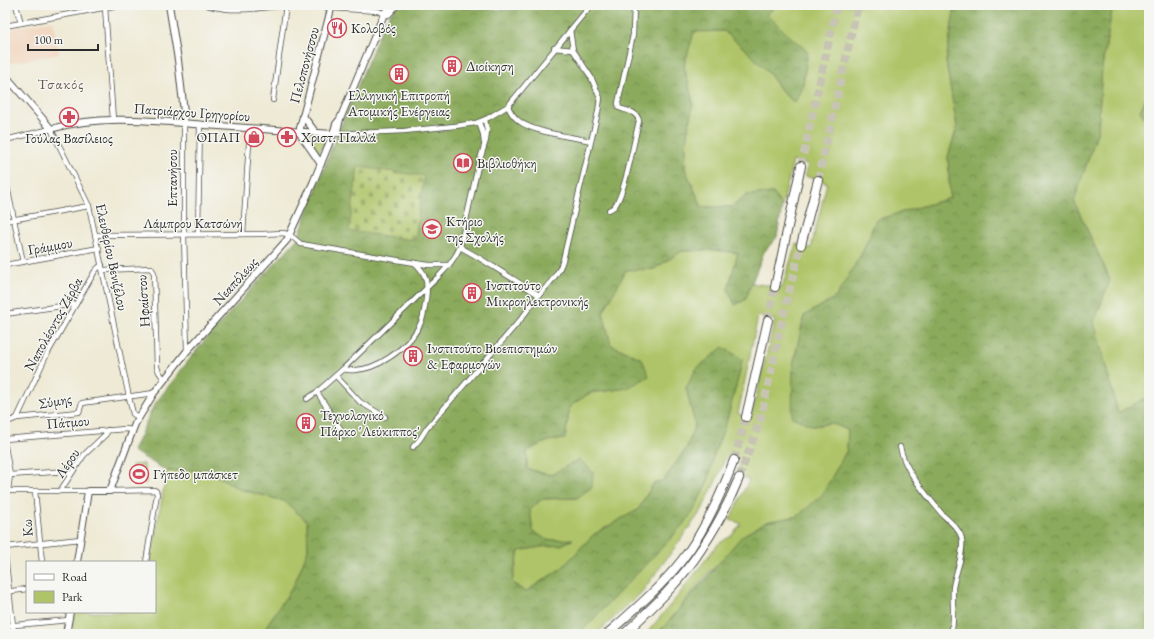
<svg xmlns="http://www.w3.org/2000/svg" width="1154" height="639" viewBox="0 0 1154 639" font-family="'EB Garamond',serif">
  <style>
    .built { fill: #f1d5bd }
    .green { fill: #afc468; stroke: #6d784a; fill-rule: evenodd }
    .forest { fill: url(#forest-crowns); stroke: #5b6a44 }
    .cemetery { fill: url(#cemetery-stones); stroke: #6d784a }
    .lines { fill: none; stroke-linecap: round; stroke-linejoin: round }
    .highway-tunnel { stroke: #c7c4b3; stroke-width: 8; stroke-dasharray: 8 4; stroke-linecap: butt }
    .street-casing { stroke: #484844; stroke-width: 6 }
    .secondary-casing { stroke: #484844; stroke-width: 8 }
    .highway-casing { stroke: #484844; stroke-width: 10 }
    .street { stroke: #fff; stroke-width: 4.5 }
    .secondary { stroke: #fff; stroke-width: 6 }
    .highway { stroke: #fff; stroke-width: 8 }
    .labels { text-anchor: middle; stroke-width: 3; stroke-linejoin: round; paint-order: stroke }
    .poi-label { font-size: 14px; fill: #2b2b2b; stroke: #f6f6f2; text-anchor: start }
    .street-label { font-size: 14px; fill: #2b2b2b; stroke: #f6f6f2 }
    .neighbourhood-label { font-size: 15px; letter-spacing: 1px; fill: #665548; stroke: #f6f6f2 }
  </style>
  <defs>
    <pattern id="forest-crowns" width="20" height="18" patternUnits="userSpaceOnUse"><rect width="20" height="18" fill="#8baa5c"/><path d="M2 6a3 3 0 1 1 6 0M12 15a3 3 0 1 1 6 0" fill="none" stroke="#728b4c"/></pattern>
    <pattern id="cemetery-stones" width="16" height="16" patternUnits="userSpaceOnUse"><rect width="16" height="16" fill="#afc468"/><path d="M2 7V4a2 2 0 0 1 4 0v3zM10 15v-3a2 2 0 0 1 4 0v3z" fill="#8f9f56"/></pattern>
  </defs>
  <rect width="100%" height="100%" fill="#f6f6f2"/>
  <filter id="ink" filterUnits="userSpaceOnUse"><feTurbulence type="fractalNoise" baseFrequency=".025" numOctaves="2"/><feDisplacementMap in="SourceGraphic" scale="8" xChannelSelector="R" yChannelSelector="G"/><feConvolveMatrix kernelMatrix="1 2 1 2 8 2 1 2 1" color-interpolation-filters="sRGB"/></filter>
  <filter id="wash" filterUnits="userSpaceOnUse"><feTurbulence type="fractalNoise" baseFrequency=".012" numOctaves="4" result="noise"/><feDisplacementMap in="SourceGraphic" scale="16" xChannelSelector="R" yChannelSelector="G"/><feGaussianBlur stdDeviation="0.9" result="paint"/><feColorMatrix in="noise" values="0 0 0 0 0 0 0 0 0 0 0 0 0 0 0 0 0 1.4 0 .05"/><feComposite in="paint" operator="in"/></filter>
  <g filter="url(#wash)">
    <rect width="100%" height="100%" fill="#eeead5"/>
    <polygon class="built" points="53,20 59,54 5,64 5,30"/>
    <g class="green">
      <path d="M 777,5 L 955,5 L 946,62 L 957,127 L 948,157 L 950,198 L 876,220 L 863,251 L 836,297 L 804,316 L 793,366 L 813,426 L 831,423 L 848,430 L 847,450 L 822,495 L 798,516 L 766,522 L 708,573 L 665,626 L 656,634 L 646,634 L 677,597 L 717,545 L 732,535 L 741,524 L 730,519 L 749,480 L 737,474 L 741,459 L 726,456 L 719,474 L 702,510 L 676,546 L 641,593 L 596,634 L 579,634 L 609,601 L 708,481 L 713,457 L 727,420 L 740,371 L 742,359 L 686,388 L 695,424 L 687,447 L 664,480 L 653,484 L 638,510 L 617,521 L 593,535 L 562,568 L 525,592 L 512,582 L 519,551 L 540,547 L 561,545 L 572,540 L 547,540 L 532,531 L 530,509 L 542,499 L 577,498 L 551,475 L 527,469 L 527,451 L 548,441 L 565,439 L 570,405 L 590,393 L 628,388 L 642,359 L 611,345 L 603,312 L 626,269 L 654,269 L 682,251 L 713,250 L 738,253 L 728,289 L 735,305 L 745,300 L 751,283 L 782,287 L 796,244 L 811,248 L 827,183 L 805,176 L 808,164 L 793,161 L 782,207 L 773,193 L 747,195 L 732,207 L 702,207 L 685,169 L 687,134 L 693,103 L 684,66 L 694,31 L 724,31 L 745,49 L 768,72 L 784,94 L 808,53 L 787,34 L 767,14 ZM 758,316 L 775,320 L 751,417 L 738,414 Z"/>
      <polygon points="1113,5 1149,5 1149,91 1140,111 1149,124 1149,396 1118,413 1094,322 1110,279 1074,201 1098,130 1102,67"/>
      <polygon points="307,135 322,136 325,138 319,153"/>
      <polygon points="144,464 146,483 133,484 132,465"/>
      <polygon points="208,470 239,489 284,501 307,521 308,550 294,585 267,625 265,634 71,634 75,612 155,612 155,562 150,562 167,471"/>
    </g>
    <g class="forest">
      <polygon points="396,5 438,5 478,9 506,10 558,5 777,5 767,14 787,34 808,52 803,84 795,103 784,94 768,72 745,49 724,31 694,32 684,66 693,103 687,134 685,169 702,207 732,207 747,195 773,193 782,207 777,237 764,252 745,300 735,305 728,289 738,253 713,250 682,251 654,269 626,270 603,313 611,345 642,359 649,376 628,388 590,393 570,406 565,439 548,441 527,451 527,469 551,475 579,459 593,472 592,487 577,498 542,499 530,509 533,531 547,540 573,539 561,545 540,547 519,551 512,582 516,586 525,592 562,568 593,535 617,521 638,510 653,484 664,480 687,447 695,424 686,388 696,369 723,347 742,359 740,371 727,420 713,457 708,481 692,514 672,537 579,634 455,634 452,632 424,634 265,634 267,625 294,585 308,550 307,521 284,501 239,489 208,470 167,471 133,451 154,405 203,342 298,238 334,142 384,23"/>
      <polygon points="955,5 1113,5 1102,67 1098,130 1074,201 1110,280 1094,322 1118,413 1149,396 1149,634 656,634 665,626 742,536 766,522 798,516 822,495 847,450 848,430 831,423 813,426 792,417 793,366 804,316 836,297 863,251 876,220 950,198 948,157 957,127 946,62"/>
      <polygon points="1149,91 1149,124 1140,111"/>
    </g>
    <polygon class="cemetery" points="358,167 424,176 415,240 349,231"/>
  </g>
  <g filter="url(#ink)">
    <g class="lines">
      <g class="highway-tunnel">
        <polyline points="801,166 837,5"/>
        <polyline points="818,180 858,5"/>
        <polyline points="768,320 775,287"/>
        <polyline points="734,460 746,417"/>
        <polyline points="739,478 760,421 786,304 801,245"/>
      </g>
      <g class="street-casing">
        <g id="street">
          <polyline points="16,5 21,23"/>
          <path d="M 207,5 C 234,13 259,8 287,5"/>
          <polyline points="309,5 331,8 378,11 384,14"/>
          <polyline points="105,7 113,120"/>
          <polyline points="5,26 119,5"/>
          <polyline points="554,48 573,50"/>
          <polyline points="273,100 286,5"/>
          <path d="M 508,106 C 510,112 514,117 519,121 C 532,132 572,137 591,141"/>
          <polyline points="479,122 483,134 484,143"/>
          <polyline points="184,123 184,234 187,351"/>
          <polyline points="333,134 404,131 455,126 476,123 488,118 508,106 591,5"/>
          <polyline points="5,140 51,129 89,206 129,397 133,414 138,417"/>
          <polyline points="5,177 23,262"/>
          <path d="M 609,210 C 611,209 613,208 614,207 C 625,195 634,140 639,121 C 637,111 627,111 619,108 L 618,103 L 633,35 L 634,5"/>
          <polyline points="5,221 89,206"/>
          <polyline points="198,234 200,124"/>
          <polyline points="243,234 250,128"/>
          <polyline points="96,235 263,234 283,233 290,235 301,244 415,263 429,265 449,265"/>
          <path d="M 460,247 L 476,256 L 539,295 C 549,284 559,274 563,260 L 598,112 L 600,98 L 591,77 L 573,50 L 570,30"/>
          <polyline points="5,265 99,248"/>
          <polyline points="103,270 151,268 154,273 157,367 159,372 164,379"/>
          <polyline points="5,314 76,304"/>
          <path d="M 343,369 C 373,376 411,347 422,320 C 424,314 425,306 426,299 C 428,283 427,274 415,263"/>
          <polyline points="336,376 360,402 385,417"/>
          <polyline points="317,392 345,436"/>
          <path d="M 307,399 L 317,392 L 343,369 L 438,277 C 447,268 455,259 460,247 L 478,166 L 486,140 L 487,130 L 485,120"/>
          <polyline points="17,418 46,356 95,271 99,267 102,265"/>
          <polyline points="5,423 17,418 79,412 82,403 154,393"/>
          <polyline points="5,439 125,429 133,430"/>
          <polyline points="5,446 10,475 8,491"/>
          <polyline points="413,447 420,439 427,428 521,319 539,295"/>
          <path d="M 900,447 C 905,472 927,495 942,514 C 949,521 961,530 962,540 C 964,556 955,573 953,588 C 952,603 955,620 951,634"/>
          <polyline points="10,475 67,471 70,474"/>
          <polyline points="5,491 88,491"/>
          <polyline points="35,491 42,562"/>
          <polyline points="60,491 84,455 106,434 108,430"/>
          <polyline points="110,491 154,490 156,491 157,494 146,562"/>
          <polyline points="5,547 81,539"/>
          <polyline points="5,555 14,634"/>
          <polyline points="5,592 27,589"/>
          <polyline points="5,626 69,620"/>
        </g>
      </g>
      <g class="secondary-casing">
        <g id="secondary">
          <polyline points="169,5 178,60 184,112 184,123"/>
          <path d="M 5,75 L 42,118 L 51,129 C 100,114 154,121 205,125 C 248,128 290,131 333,134 L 313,183 L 287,240 L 187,351 L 154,393 L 135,424 L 110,491 L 88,491 L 77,562"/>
          <polyline points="303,116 316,133"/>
          <polyline points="340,119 336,124 333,134 337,131 340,119 384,14 390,5"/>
          <polyline points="299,132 332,5"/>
          <polyline points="299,132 321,164"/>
          <polyline points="66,634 70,612"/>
        </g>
      </g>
      <g class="highway-casing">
        <g id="highway">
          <polyline points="384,14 388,13 395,5"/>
          <polyline points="801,245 818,180"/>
          <polyline points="775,287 801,166"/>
          <polyline points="746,417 768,320"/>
          <path d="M 607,634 C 633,611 660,588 682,560 C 705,531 721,495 734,460"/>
          <path d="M 624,634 C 652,608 681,581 702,548 C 717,526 729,502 739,478"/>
        </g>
      </g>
      <use href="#street" class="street"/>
      <use href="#secondary" class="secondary"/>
      <use href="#highway" class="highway"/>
    </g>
  </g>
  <defs>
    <g id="restaurant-ring" transform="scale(1)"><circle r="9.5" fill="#f6f6f2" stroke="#d1495b" stroke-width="1.5"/><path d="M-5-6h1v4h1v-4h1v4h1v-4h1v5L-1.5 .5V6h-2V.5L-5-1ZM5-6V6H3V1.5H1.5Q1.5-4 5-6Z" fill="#d1495b"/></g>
    <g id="building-ring" transform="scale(1)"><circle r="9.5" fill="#f6f6f2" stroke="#d1495b" stroke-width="1.5"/><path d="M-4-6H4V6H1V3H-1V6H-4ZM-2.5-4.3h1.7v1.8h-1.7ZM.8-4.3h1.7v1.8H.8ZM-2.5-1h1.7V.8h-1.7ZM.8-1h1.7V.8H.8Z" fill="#d1495b"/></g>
    <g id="pharmacy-ring" transform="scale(1)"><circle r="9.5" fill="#f6f6f2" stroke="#d1495b" stroke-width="1.5"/><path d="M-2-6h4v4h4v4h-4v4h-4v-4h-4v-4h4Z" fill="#d1495b"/></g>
    <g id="shop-ring" transform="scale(1)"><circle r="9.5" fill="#f6f6f2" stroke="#d1495b" stroke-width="1.5"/><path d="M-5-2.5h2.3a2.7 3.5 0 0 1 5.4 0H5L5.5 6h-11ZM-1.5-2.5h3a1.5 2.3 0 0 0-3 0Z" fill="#d1495b"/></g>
    <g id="library-ring" transform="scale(1)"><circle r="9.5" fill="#f6f6f2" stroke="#d1495b" stroke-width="1.5"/><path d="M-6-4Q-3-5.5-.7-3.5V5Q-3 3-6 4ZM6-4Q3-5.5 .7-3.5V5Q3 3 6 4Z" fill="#d1495b"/></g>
    <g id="school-ring" transform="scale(1)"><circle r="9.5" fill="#f6f6f2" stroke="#d1495b" stroke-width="1.5"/><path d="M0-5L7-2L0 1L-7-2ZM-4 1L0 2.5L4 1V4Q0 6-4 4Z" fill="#d1495b"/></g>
    <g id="stadium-ring" transform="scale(1)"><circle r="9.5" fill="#f6f6f2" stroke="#d1495b" stroke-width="1.5"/><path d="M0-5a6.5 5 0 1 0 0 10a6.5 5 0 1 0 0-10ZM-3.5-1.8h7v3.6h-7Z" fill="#d1495b"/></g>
  </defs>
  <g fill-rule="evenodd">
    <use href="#restaurant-ring" x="337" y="28"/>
    <use href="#building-ring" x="452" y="66"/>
    <use href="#building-ring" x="399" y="74"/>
    <use href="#pharmacy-ring" x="69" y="117"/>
    <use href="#shop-ring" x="254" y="137"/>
    <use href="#pharmacy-ring" x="287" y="137"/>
    <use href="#library-ring" x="463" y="163"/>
    <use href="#school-ring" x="432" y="229"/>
    <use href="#building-ring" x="472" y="293"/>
    <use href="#building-ring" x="413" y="356"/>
    <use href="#building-ring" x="306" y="423"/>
    <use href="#stadium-ring" x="139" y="474"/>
  </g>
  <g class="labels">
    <g class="poi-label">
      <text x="351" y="33">Κολοβός</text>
      <text x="466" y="71">Διοίκηση</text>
      <text x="399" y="100" text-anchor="middle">Ελληνική Επιτροπή<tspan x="399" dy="16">Ατομικής Ενέργειας</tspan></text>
      <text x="240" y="142" text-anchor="end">ΟΠΑΠ</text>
      <text x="301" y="142">Χριστ. Παλλά</text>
      <text x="69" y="143" text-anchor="middle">Γούλας Βασίλειος</text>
      <text x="477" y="168">Βιβλιοθήκη</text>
      <text x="446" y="226">Κτήριο<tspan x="446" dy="16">της Σχολής</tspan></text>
      <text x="486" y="290">Ινστιτούτο<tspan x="486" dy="16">Μικροηλεκτρονικής</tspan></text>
      <text x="427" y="353">Ινστιτούτο Βιοεπιστημών<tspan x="427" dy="16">&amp; Εφαρμογών</tspan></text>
      <text x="320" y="420">Τεχνολογικό<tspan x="320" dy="16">Πάρκο 'Λεύκιππος'</tspan></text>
      <text x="153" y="479">Γήπεδο μπάσκετ</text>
    </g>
    <g class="street-label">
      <text transform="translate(304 65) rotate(-75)" y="5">Πελοπονήσσου</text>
      <text transform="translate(192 112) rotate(4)" y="5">Πατριάρχου Γρηγορίου</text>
      <text transform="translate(172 178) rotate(-90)" y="5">Επτανήσου</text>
      <text x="193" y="228">Λάμπρου Κατσώνη</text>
      <text transform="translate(50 246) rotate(-10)" y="5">Γράμμου</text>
      <text transform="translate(112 257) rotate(78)" y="5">Ελευθερίου Βενιζέλου</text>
      <text transform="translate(235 281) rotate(-48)" y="5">Νεαπόλεως</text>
      <text transform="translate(143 301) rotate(-94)" y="5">Ηφαίστου</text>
      <text transform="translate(53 324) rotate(-61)" y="5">Ναπολέοντος Ζέρβα</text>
      <text transform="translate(55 401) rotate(-10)" y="5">Σύμης</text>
      <text transform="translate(68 422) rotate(-5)" y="5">Πάτμου</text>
      <text transform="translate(67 463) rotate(-55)" y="5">Λέρου</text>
      <text transform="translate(27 528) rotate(-95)" y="5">Κω</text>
    </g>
    <g class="neighbourhood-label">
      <text x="61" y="89">Τσακός</text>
    </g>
  </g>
  <rect width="1154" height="639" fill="none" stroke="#f6f6f2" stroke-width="20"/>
  <rect x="26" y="561" width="130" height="52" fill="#f6f6f2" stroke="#a5a5a2"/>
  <rect x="34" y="574" width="20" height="6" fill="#ffffff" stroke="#a5a5a2"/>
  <text x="62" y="581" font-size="12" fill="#2b2b2b">Road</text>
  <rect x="34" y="591" width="20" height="12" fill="#afc468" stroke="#a5a5a2"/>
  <text x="62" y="601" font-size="12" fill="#2b2b2b">Park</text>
  <path d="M28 44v6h70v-6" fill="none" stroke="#2b2b2b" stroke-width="2"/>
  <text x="34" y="44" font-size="12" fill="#2b2b2b" stroke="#f6f6f2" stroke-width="3" paint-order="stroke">100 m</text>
</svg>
